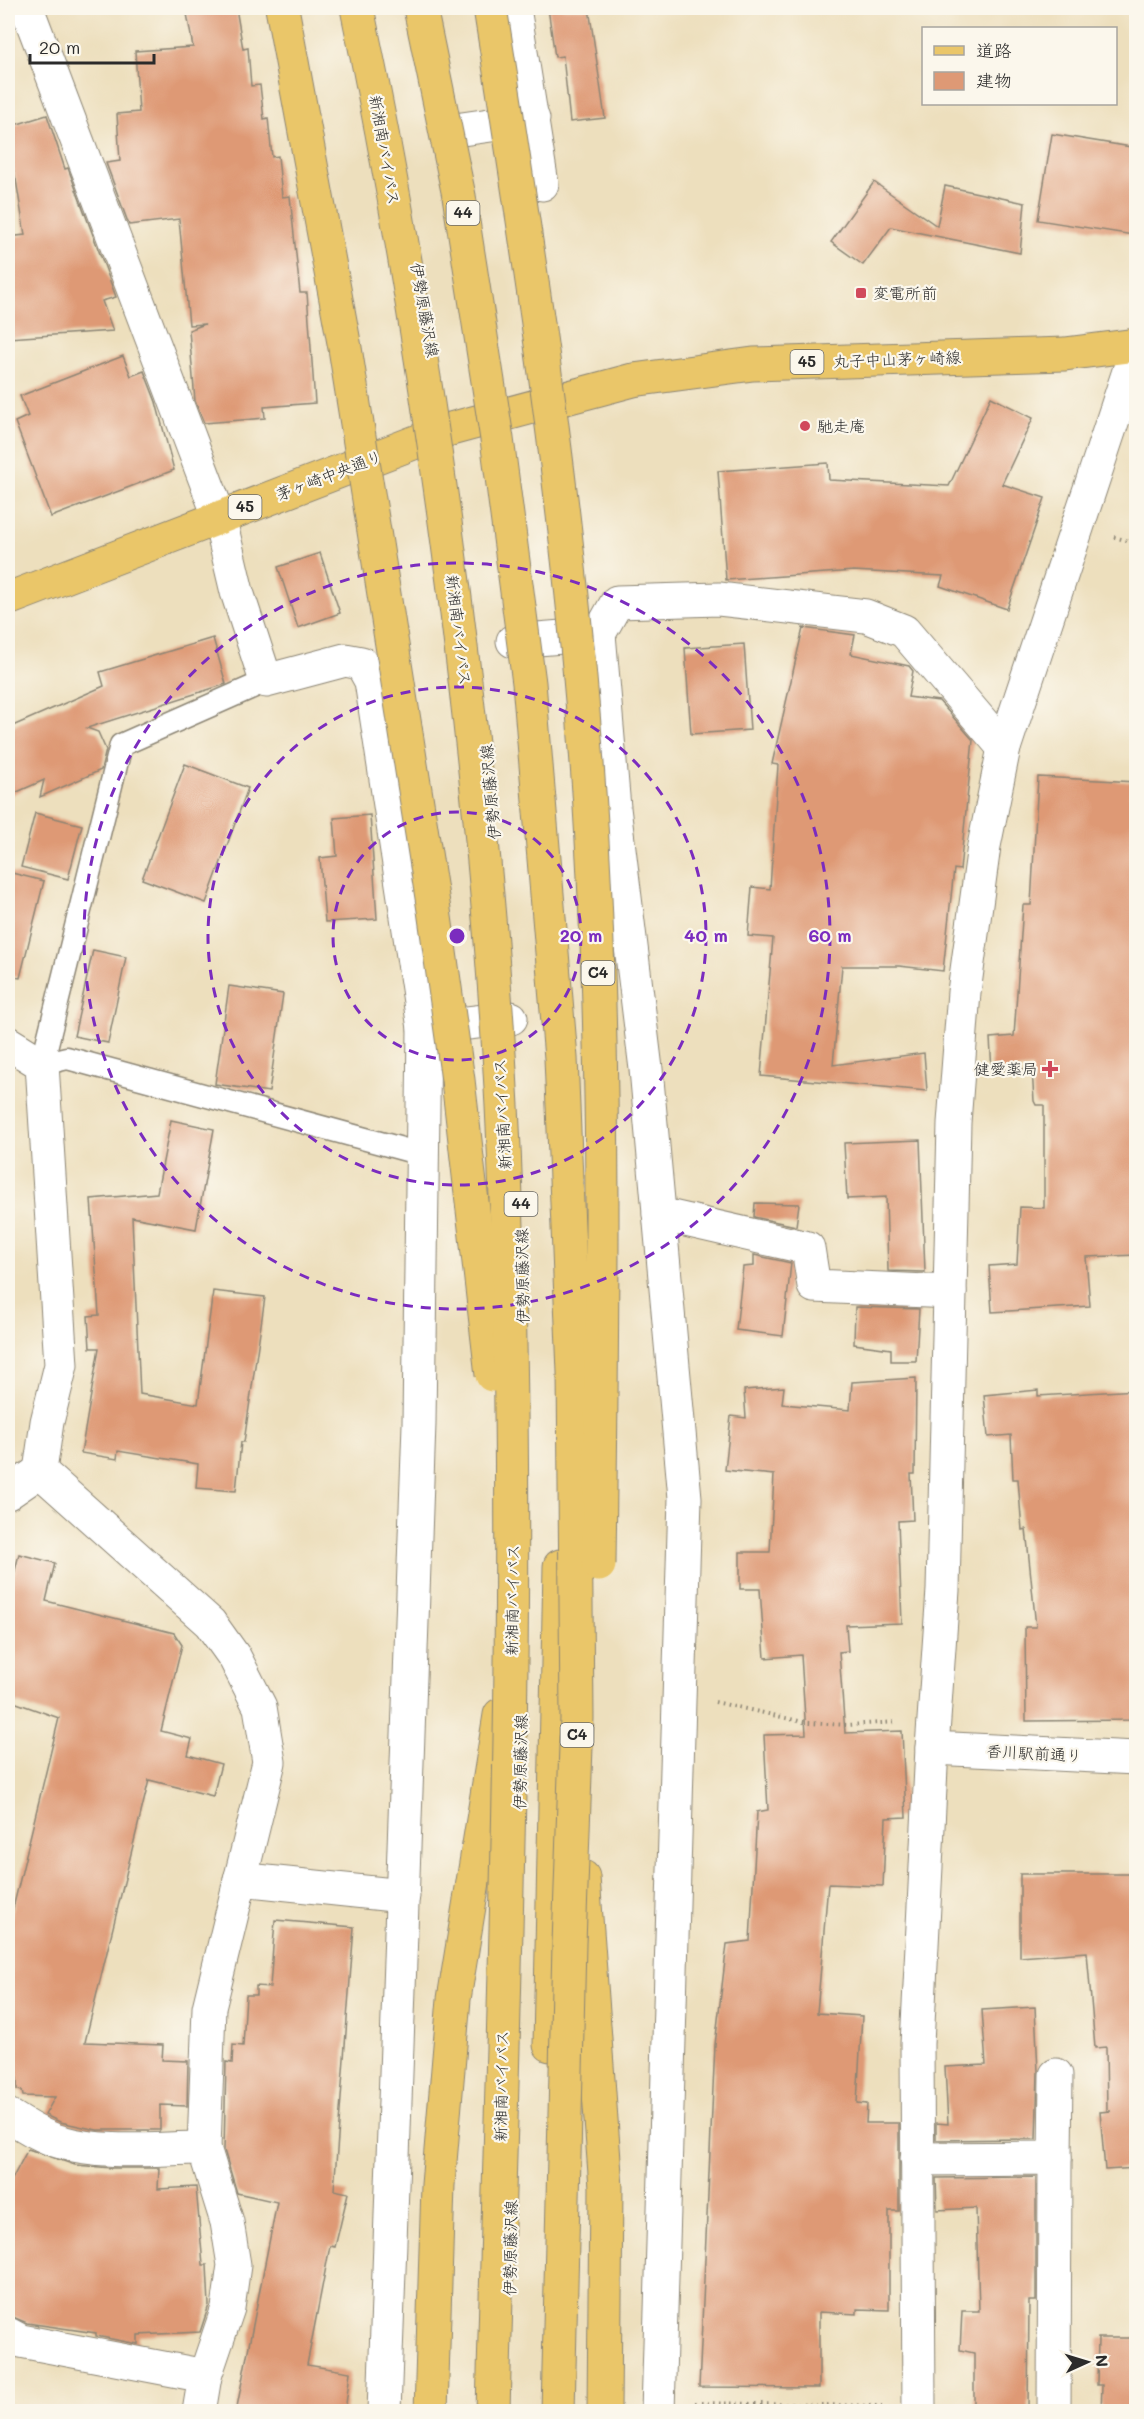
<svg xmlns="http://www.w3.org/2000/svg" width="1144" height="2419" viewBox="0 0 1144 2419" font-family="Mali,'Klee One',sans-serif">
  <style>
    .building { fill: #de9975 }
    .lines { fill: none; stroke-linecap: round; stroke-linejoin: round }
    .service-casing { stroke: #8c8574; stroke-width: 25 }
    .minor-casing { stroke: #8c8574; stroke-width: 35 }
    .tertiary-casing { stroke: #8c8574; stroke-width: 35 }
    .primary-casing { stroke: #8c8574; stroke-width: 35 }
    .motorway-casing { stroke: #8c8574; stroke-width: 35 }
    .path { stroke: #8c8574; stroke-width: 4; stroke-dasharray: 1.5 4.5; stroke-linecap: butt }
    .service { stroke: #fff; stroke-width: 22 }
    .minor { stroke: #fff; stroke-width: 33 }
    .tertiary { stroke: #fff; stroke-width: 33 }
    .primary { stroke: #eac669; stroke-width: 33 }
    .motorway { stroke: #eac669; stroke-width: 33 }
    .motorway-bridge-casing { stroke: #8c8574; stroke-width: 35; stroke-linecap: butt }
    .motorway-bridge { stroke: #eac669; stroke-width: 33 }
    .ring { fill: none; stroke: #7b2cbf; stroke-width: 3; stroke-dasharray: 10 8 }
    .poi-dot { fill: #d1495b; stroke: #fbf7ec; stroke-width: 2 }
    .labels { text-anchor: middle; stroke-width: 4.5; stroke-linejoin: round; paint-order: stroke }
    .shield { fill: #fbf7ec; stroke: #696865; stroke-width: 1.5 }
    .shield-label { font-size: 15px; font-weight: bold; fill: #2b2b2b }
    .street-label { font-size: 16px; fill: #2b2b2b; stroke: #fbf7ec }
    .poi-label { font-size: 16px; fill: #2b2b2b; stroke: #fbf7ec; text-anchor: start }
    .centre { fill: #7b2cbf; stroke: #fbf7ec; stroke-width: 3 }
    .ring-label { font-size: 18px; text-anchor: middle; font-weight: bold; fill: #7b2cbf; stroke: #fbf7ec; stroke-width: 4.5; stroke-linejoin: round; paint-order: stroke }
  </style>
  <rect width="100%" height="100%" fill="#fbf7ec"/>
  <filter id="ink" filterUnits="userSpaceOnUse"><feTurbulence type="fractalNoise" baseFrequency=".0167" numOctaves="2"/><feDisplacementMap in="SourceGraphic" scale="12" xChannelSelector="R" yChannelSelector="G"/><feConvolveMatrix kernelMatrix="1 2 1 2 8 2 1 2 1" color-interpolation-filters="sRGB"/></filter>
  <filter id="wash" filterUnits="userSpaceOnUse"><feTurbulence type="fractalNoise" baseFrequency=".008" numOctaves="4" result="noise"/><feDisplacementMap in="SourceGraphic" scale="24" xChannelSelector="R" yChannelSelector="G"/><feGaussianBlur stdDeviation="1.35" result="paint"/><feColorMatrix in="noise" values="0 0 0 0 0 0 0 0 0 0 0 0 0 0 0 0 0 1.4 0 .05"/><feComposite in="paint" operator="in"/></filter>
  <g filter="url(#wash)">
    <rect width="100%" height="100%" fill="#eddfbd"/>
    <g id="blocks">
      <g class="building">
        <polygon points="186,8 236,8 243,49 248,48 251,86 260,85 264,119 268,118 272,157 278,156 282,197 290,196 300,293 307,293 315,403 264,407 265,418 204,423 195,401 189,330 205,324 189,325 179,219 129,225 106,163 120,161 117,114 139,112 135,51 193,47"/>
        <polygon points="548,8 589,8 605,118 570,122 563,56 555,57"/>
        <polygon points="47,115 65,169 68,168 116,297 102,301 113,331 8,338 8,237 25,235 16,180 8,150 8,127"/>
        <polygon points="1052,134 1137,148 1137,215 1133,235 1038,220"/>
        <polygon points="874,182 937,226 945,186 1025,203 1020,253 891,227 863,265 831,242"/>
        <polygon points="123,356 131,376 144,371 156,402 174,470 51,517 15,422 28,416 20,396"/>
        <polygon points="991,397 1033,418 1002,484 1045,498 1007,609 940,586 943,576 854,571 726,580 718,471 828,463 829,480 949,486"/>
        <polygon points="320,553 340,613 298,628 278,567"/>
        <polygon points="803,628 855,635 851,654 909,666 913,671 908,697 939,701 973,740 960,870 954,869 943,971 899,966 842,966 833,1065 924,1053 927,1091 761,1076 773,938 748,936 752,887 770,889 778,765 772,764"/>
        <polygon points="213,638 226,684 87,728 98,732 106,750 101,770 40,797 44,780 8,796 8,728 104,686 100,672"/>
        <polygon points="744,644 750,730 691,734 685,648"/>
        <polygon points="185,764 248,788 206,903 142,879"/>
        <polygon points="1038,777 1137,782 1137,1255 1086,1257 1090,1306 992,1312 989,1266 1017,1264 1020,1207 1044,1208 1044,1105 1036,1105 1034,1101 1032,1068 992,1071 990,1038 1014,1036 1023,905 1031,905"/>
        <polygon points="35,813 82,825 68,879 21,867"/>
        <polygon points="370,815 377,919 325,922 320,858 337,856 334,818"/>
        <polygon points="8,872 44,881 20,978 8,976"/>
        <polygon points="93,950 126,957 108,1043 74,1036"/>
        <polygon points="229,986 283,994 269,1092 215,1084"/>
        <polygon points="171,1120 214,1129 196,1229 132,1217 140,1394 198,1404 213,1291 265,1297 244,1442 241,1442 236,1491 196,1488 198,1464 118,1451 117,1459 81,1453 99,1348 90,1348 88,1316 99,1315 91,1199 157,1193"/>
        <polygon points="920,1140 925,1272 888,1271 886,1197 847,1199 844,1143"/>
        <polygon points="755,1203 799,1204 796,1226 754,1217"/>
        <polygon points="754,1255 791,1263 783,1336 736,1330 743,1267 754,1266"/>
        <polygon points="855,1307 919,1309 916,1361 891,1361 891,1349 854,1344"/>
        <polygon points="916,1378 915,1474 911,1474 913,1520 898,1521 902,1623 846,1625 848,1651 839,1652 845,1733 902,1731 906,1817 886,1818 883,1886 828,1884 817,2013 862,2016 857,2103 867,2104 866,2123 899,2123 899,2211 889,2211 889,2310 857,2309 857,2314 819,2312 819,2388 699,2387 715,2045 727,1944 750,1941 757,1812 768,1810 764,1735 806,1734 801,1655 765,1658 760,1589 740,1589 740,1552 770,1552 774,1475 725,1470 731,1416 746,1418 744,1390 784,1387 782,1404 850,1410 852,1382"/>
        <polygon points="1038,1390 1038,1396 1137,1390 1137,1720 1026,1721 1025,1627 1036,1627 1026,1529 1022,1530 1018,1479 1013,1479 1011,1435 988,1437 984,1395"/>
        <polygon points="19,1554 55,1563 46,1601 174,1633 182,1645 161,1731 192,1739 188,1755 221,1764 213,1796 149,1780 85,2042 163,2045 162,2060 188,2061 187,2106 160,2105 160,2130 97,2130 60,2122 45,2115 55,2097 23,2096 22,2091 17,2090 17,2079 8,2078 8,1929 59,1718 8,1700 8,1599"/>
        <polygon points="1020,1874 1137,1874 1137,2168 1105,2170 1100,2112 1111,2111 1107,2111 1106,2047 1095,2048 1087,1952 1020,1957"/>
        <polygon points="275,1920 354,1927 334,2190 348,2193 335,2247 330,2246 307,2365 350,2372 345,2412 236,2412 277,2202 237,2193 224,2150 226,2062 232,2063 233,2045 243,2046 246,1995 256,1995 256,1986 270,1987"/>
        <polygon points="1035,2007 1038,2072 1036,2139 936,2140 936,2123 948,2124 945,2067 986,2065 982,2010"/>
        <polygon points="28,2149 75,2165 112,2168 159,2168 158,2189 196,2187 203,2265 207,2265 209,2305 200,2332 138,2335 138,2344 96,2336 96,2333 27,2323 8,2315 8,2187"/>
        <polygon points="1036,2177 1036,2301 1029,2301 1028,2412 974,2412 974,2353 960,2350 962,2311 979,2311 976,2208 937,2210 936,2178"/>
        <polygon points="1098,2338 1137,2338 1137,2412 1101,2412 1102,2385 1097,2385"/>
      </g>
    </g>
  </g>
  <g filter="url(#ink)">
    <use href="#blocks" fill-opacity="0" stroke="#8c8574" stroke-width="1.5"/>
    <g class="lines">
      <g class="service-casing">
        <polyline id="service" points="266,681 121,745 42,1064 67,1058 421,1154"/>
      </g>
      <g class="minor-casing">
        <g id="minor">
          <polyline points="27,8 219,516 237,592 266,681 345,660 361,663 371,681 424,1028"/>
          <polyline points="514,8 542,184"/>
          <polyline points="455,130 533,119"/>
          <polyline points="599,634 614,808 646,1069 685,1498 658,2412"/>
          <polyline points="513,641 599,634 617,602 719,599 866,616 904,631 1004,748"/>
          <polyline points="8,1043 42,1064 61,1365 47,1422 40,1471 210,1623 235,1658 260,1707 269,1762 209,2008 204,2148 227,2222 234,2265 228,2308 205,2376 199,2412"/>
          <polyline points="659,1214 808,1248 814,1286 950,1292"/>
          <polyline points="8,1493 40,1471"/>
          <polyline points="240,1879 403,1896"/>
          <path d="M 8,2115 C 24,2125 42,2137 61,2142 C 105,2155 158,2148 204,2148"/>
          <polyline points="1055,2158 1056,2075"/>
          <polyline points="917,2159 1055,2158 1054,2412"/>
          <polyline points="8,2334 21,2341 205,2376"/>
          <polyline points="384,2412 419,1424 424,1028 511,1018"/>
          <polyline points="919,2412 917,2044 932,1748"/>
        </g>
      </g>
      <g class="tertiary-casing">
        <polyline id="tertiary" points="1136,350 1004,748 984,846 964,992 954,1123 943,1590 932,1748 1136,1758"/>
      </g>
      <g class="primary-casing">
        <g id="primary">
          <polyline points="8,599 447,430 633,380 753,364 1065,354 1136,345"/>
          <polyline points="550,2045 560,1566"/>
        </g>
      </g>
      <g class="motorway-casing">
        <g id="motorway">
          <polyline points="583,1877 606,2187 604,2412"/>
          <polyline points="431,2412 438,2185 454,1999 500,1715"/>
        </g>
      </g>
      <g class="path">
        <polyline points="1114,537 1136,543"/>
        <polyline points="715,1702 808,1723 848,1725 897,1722"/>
        <polyline points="695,2403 882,2406"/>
      </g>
      <use href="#service" class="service"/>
      <use href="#minor" class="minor"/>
      <use href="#tertiary" class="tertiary"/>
      <use href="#primary" class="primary"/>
      <use href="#motorway" class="motorway"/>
      <g class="motorway-bridge-casing">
        <g id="motorway-bridge">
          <polyline points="282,8 345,348 434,910 458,1080 492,1375"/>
          <path d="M 357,8 C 397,198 428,389 453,582 C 479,786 499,992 506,1198 C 521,1603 503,2007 493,2412"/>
          <polyline points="420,8 459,196 497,439 529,683 561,1058 574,1372 577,1718 569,1944 558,2412"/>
          <path d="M 490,8 C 535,290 578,572 593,858 C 606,1093 602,1329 599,1565"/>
        </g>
      </g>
      <use href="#motorway-bridge" class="motorway-bridge"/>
    </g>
  </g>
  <g class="ring">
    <circle cx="457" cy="936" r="124"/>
    <circle cx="457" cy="936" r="249"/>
    <circle cx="457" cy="936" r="373"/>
  </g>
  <g class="poi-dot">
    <rect x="855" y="287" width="12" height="12" rx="3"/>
    <circle cx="805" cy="426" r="6"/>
    <path d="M1047 1060h6v6h6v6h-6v6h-6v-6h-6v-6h6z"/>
  </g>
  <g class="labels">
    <g class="shield">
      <rect x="446.5" y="201" width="33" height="24" rx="4.5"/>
      <rect x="790.5" y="350" width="33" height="24" rx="4.5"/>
      <rect x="228.5" y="495" width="33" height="24" rx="4.5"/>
      <rect x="581.5" y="961" width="33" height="24" rx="4.5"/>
      <rect x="504.5" y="1192" width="33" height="24" rx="4.5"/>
      <rect x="560.5" y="1723" width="33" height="24" rx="4.5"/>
    </g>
    <g class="shield-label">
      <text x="463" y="218">44</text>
      <text x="807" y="367">45</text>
      <text x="245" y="512">45</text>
      <text x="598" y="978">C4</text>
      <text x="521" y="1209">44</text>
      <text x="577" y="1740">C4</text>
    </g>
    <g class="street-label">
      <text transform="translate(385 150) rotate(80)" y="6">新湘南バイパス</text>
      <text transform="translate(425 310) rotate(80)" y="6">伊勢原藤沢線</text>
      <text transform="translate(897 359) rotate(-2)" y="6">丸子中山茅ヶ崎線</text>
      <text transform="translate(329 475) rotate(-21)" y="6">茅ヶ崎中央通り</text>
      <text transform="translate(459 630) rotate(83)" y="6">新湘南バイパス</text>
      <text transform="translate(490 792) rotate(-95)" y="6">伊勢原藤沢線</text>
      <text transform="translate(502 1114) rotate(-93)" y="6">新湘南バイパス</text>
      <text transform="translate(522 1276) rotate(-91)" y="6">伊勢原藤沢線</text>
      <text transform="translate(512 1600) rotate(-89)" y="6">新湘南バイパス</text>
      <text transform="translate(1034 1753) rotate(3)" y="6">香川駅前通り</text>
      <text transform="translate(520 1762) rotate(-89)" y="6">伊勢原藤沢線</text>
      <text transform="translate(501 2086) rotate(-89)" y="6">新湘南バイパス</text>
      <text transform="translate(510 2248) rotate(-89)" y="6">伊勢原藤沢線</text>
    </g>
    <g class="poi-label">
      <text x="873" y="299">変電所前</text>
      <text x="817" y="432">馳走庵</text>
      <text x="1038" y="1075" text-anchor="end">健愛薬局</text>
    </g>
  </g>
  <circle cx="457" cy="936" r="9" class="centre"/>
  <g class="ring-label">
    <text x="581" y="942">20 m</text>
    <text x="706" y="942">40 m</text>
    <text x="830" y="942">60 m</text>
  </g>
  <rect width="1144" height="2419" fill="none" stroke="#fbf7ec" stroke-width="30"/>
  <rect x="922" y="27" width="195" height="78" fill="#fbf7ec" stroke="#a8a59f" stroke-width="1.5"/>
  <rect x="934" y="46" width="30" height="9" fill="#eac669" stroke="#a8a59f" stroke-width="1.5"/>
  <text x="976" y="57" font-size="18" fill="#2b2b2b">道路</text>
  <rect x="934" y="72" width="30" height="18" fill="#de9975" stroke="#a8a59f" stroke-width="1.5"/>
  <text x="976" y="87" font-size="18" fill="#2b2b2b">建物</text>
  <g transform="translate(1087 2362) rotate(86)" stroke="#fbf7ec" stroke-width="4.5" paint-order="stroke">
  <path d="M0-4.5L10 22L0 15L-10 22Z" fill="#2b2b2b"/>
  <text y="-9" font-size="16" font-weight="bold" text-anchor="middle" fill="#2b2b2b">N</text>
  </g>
  <path d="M30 54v9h124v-9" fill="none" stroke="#2b2b2b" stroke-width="3"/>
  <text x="39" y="54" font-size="18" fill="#2b2b2b" stroke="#fbf7ec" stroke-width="4.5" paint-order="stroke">20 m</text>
</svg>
